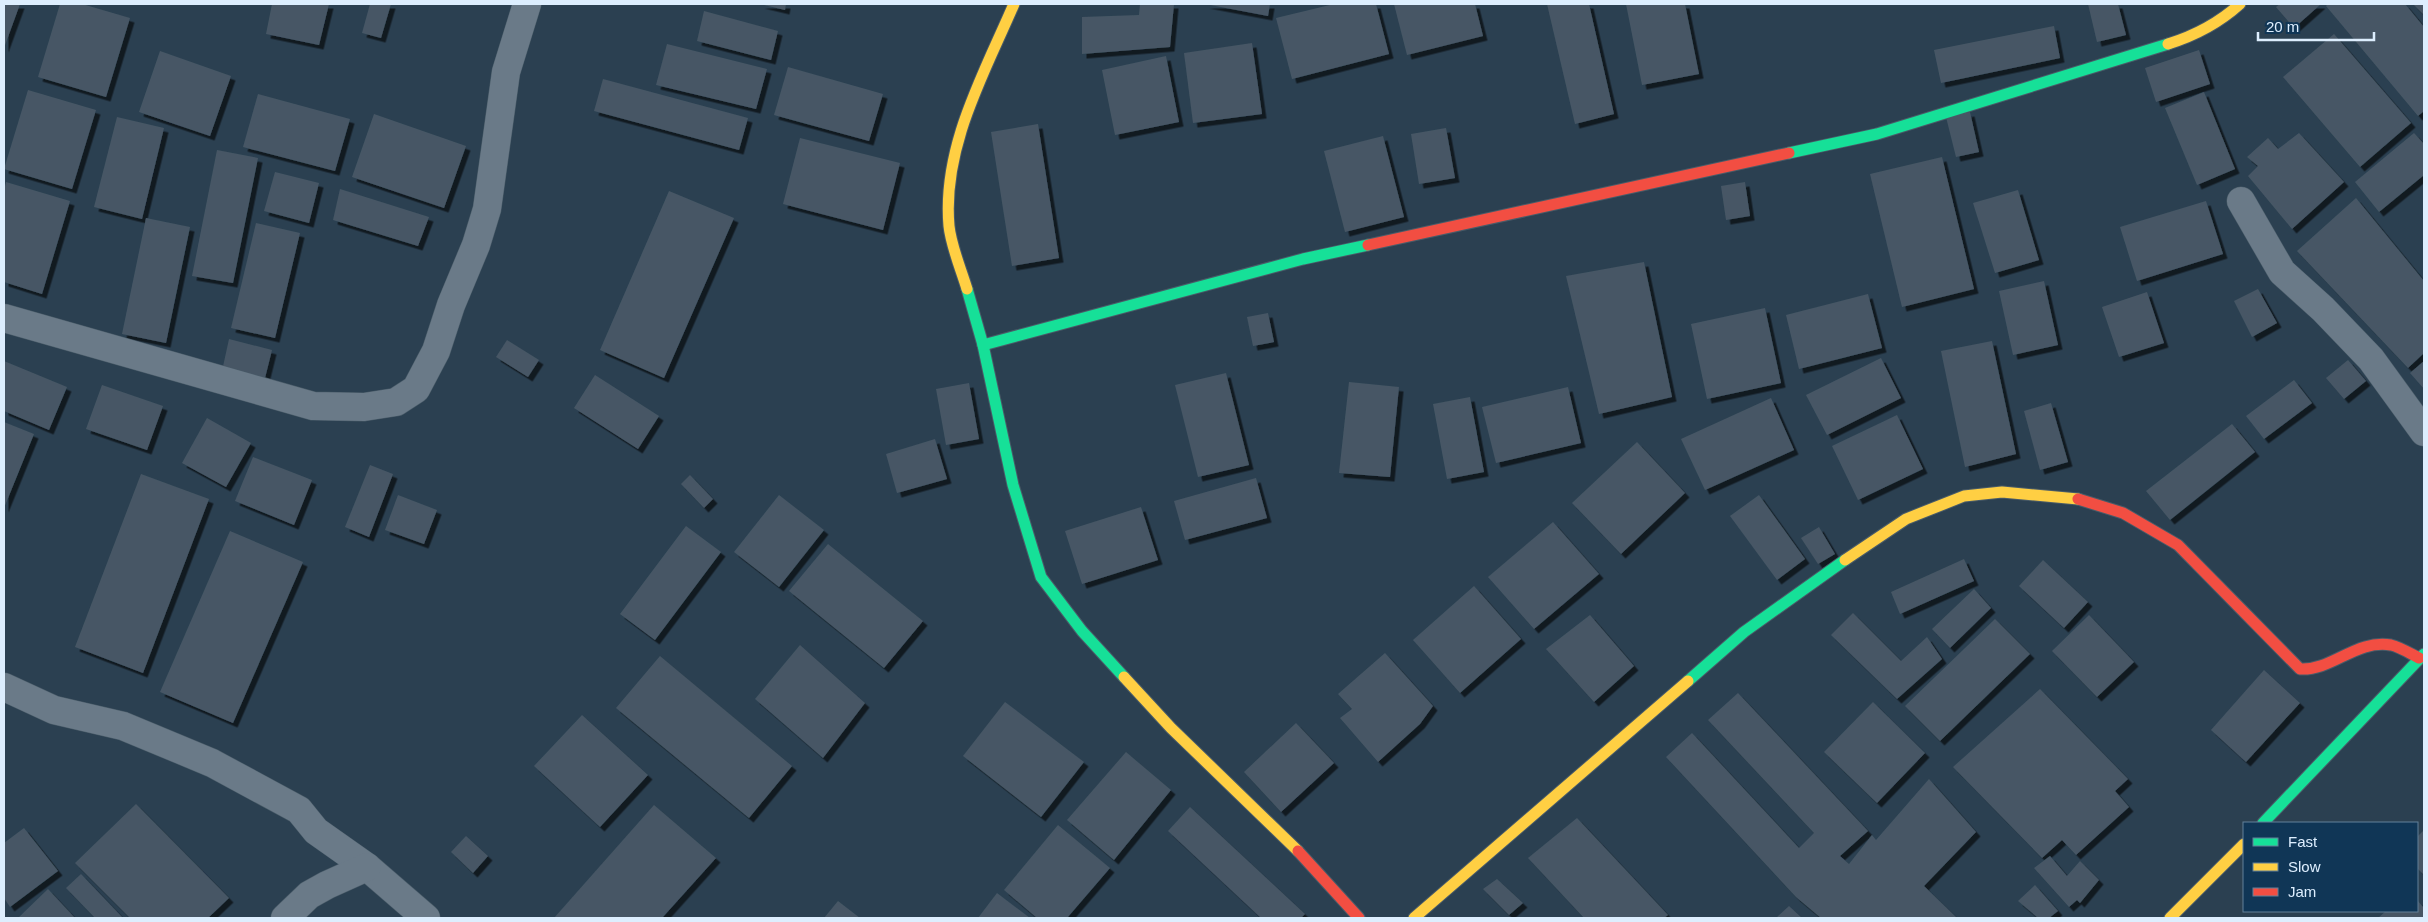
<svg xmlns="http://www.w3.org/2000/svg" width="2428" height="922" viewBox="0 0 2428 922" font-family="Helvetica,sans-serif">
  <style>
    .building { fill: #465765; filter: url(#shadow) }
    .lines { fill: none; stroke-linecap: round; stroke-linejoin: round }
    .street-casing { stroke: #495b68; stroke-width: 29 }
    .fast-casing { stroke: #495b68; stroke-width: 13 }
    .slow-casing { stroke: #495b68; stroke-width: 13 }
    .jam-casing { stroke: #495b68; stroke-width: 13 }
    .street { stroke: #6a7a88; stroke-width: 28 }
    .fast { stroke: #16e098; stroke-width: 11 }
    .slow { stroke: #ffcf43; stroke-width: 11 }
    .jam { stroke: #f24e42; stroke-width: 11 }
  </style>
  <defs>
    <filter id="shadow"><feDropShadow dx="4.5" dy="4.5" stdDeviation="0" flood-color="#0009"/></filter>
  </defs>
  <rect width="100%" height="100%" fill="#2b4051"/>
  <g class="building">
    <polygon points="4,4 20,4 4,48"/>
    <polygon points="60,4 82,4 130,18 106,97 38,77"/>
    <polygon points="272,4 329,4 319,45 266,34"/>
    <polygon points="370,4 391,4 381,38 362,33"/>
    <polygon points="760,4 786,4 785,10"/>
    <polygon points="1140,4 1174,4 1170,47 1082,54 1082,17 1139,15"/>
    <polygon points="1205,4 1270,4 1268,16"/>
    <polygon points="1334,4 1376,4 1389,54 1292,79 1276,18"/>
    <polygon points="1394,4 1475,4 1483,36 1407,55"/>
    <polygon points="1547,4 1589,4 1614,114 1575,124"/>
    <polygon points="1626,4 1685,4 1699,74 1642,85"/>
    <polygon points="2088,4 2118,4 2126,35 2097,42"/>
    <polygon points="2280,4 2321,4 2294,28 2276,7"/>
    <polygon points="2328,4 2405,4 2424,27 2424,111 2418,116 2326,6"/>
    <polygon points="2413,4 2424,4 2424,13 2423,14"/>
    <polygon points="704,11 778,31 771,60 697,41"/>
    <polygon points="2054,26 2060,58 1941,83 1934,50"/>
    <polygon points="2334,34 2411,123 2360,167 2283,77"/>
    <polygon points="1252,43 1262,114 1193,123 1184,53"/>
    <polygon points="667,44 767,69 756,109 656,85"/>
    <polygon points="2199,50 2210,84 2156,102 2145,68"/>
    <polygon points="160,51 231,76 210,136 139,112"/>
    <polygon points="1166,56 1179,122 1115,135 1102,70"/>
    <polygon points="788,67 883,94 869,141 774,115"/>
    <polygon points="603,79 748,118 739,150 594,111"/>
    <polygon points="28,90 96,110 72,189 4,169"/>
    <polygon points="2204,92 2235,169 2197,185 2165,108"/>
    <polygon points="258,94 350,119 335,171 243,147"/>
    <polygon points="1970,112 1979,152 1956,157 1946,117"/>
    <polygon points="374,114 466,146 444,208 352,177"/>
    <polygon points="117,117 164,128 142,219 94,207"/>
    <polygon points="1038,124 1059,258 1012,266 991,132"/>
    <polygon points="1446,128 1455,178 1419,184 1411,134"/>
    <polygon points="2299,133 2344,182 2292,229 2248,176 2258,166 2247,157 2268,138 2278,149"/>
    <polygon points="2414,133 2424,144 2424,175 2379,212 2355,182"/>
    <polygon points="1383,136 1404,217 1345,232 1324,151"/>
    <polygon points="800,138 900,163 883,230 783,204"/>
    <polygon points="217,150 258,158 233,283 192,276"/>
    <polygon points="1942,157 1974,289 1902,307 1870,174"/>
    <polygon points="275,172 319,183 309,223 264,211"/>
    <polygon points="6,182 70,201 42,294 4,282 4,190"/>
    <polygon points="1745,182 1750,216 1726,220 1721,186"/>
    <polygon points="340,189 429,217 418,246 333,220"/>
    <polygon points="2018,190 2039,260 1995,273 1973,203"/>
    <polygon points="669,191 734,218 664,378 600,350"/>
    <polygon points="2356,198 2424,281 2424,353 2408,368 2297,251"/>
    <polygon points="2206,201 2223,254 2137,281 2120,227"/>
    <polygon points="146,218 190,227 166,343 122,334"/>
    <polygon points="256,223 300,233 275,338 231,328"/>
    <polygon points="1644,262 1672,397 1599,414 1566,276"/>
    <polygon points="2044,281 2058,345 2013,355 1999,291"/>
    <polygon points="2258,289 2277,323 2252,337 2234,301"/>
    <polygon points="2147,292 2164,343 2119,357 2102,307"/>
    <polygon points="1868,294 1882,348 1799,369 1786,315"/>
    <polygon points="1765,308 1781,383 1707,399 1691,324"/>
    <polygon points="1268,313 1274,342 1253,346 1247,317"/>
    <polygon points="229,339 272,350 264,382 222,371"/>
    <polygon points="507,340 539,360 528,377 496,357"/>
    <polygon points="1992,341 2016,454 1965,467 1941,351"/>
    <polygon points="1881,358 1901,398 1827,435 1806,395"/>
    <polygon points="2348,360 2366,381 2344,399 2326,378"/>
    <polygon points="4,361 67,387 49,430 4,411"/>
    <polygon points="2424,361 2424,389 2410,373"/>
    <polygon points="1226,373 1249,465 1198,477 1175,385"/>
    <polygon points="595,375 659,416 638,449 574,408"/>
    <polygon points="2294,380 2312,403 2264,439 2246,416"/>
    <polygon points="1349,382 1399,387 1390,477 1339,473"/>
    <polygon points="969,383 979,439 946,445 936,389"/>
    <polygon points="102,385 163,406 147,450 86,429"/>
    <polygon points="1568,387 1581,443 1496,463 1482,407"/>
    <polygon points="1470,397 1484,472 1447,479 1433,404"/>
    <polygon points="1771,398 1794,450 1705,490 1681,439"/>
    <polygon points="2051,403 2068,462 2040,470 2024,411"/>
    <polygon points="1897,415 1923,469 1858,500 1832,446"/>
    <polygon points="207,418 251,443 226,487 182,463"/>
    <polygon points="4,422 34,434 4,508"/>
    <polygon points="2232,424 2255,452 2170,520 2146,491"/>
    <polygon points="935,439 947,479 897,493 886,454"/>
    <polygon points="1637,442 1685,493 1621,554 1572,503"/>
    <polygon points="253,457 312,480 294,525 235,501"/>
    <polygon points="370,465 393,474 369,537 345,527"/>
    <polygon points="141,474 209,499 143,673 75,647"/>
    <polygon points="690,475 713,499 704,508 681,484"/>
    <polygon points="1256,478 1267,518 1185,540 1174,501"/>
    <polygon points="398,495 437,510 424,544 385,530"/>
    <polygon points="779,495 824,530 779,587 734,552"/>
    <polygon points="1759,495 1805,559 1777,580 1730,516"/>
    <polygon points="1141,507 1158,560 1082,584 1065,531"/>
    <polygon points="1553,522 1599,574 1534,629 1488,577"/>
    <polygon points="686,526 721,552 655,640 620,614"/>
    <polygon points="1819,527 1835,554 1818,564 1801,538"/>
    <polygon points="230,531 303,562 233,723 160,692"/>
    <polygon points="828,544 923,621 884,668 789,591"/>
    <polygon points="1964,559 1974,581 1900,614 1891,592"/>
    <polygon points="2043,560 2088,602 2064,628 2019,586"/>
    <polygon points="1474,586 1521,639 1460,693 1413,640"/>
    <polygon points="1974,589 1991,608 1950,648 1932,629"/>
    <polygon points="1853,613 1901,661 1927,637 1942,659 1897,699 1831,635"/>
    <polygon points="1590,615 1634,666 1594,702 1546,649"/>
    <polygon points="2089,615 2134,662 2097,697 2052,651"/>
    <polygon points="1995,619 2030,654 1940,741 1905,706"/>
    <polygon points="800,645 865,703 823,758 755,699"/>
    <polygon points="1385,653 1433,706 1420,724 1378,762 1340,718 1352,709 1338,694"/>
    <polygon points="660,656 792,766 749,818 616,708"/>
    <polygon points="2264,670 2300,703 2246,762 2211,730"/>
    <polygon points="2040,689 2128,779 2115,791 2129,807 2076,855 2062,840 2042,858 1953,767"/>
    <polygon points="1738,693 1868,831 1840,856 1849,864 1872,835 1876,840 1929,779 1976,832 1924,886 1957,918 1821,918 1796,897 1666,757 1692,733 1799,848 1814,833 1708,720"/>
    <polygon points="1005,702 1084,762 1041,817 963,756"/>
    <polygon points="1873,702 1925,753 1877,803 1824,752"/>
    <polygon points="582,715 648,775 600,827 534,766"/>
    <polygon points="1296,723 1334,763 1281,812 1244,772"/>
    <polygon points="1126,752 1171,790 1114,860 1067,820"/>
    <polygon points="136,804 229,898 208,918 130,918 75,863"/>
    <polygon points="654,805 716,858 662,918 554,918"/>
    <polygon points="1190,807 1305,914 1301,918 1261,918 1168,831"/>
    <polygon points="1577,818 1668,915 1664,918 1584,918 1528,858"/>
    <polygon points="1058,825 1110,868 1067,918 1037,918 1004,890"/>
    <polygon points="24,828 58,871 10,907 4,898 4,843"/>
    <polygon points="2424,830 2424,875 2417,868 2417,837"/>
    <polygon points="466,836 488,856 473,873 451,852"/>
    <polygon points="2050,856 2067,876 2080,861 2099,880 2080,903 2077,900 2069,907 2034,868"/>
    <polygon points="81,874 123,918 95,918 66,888"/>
    <polygon points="1497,879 1523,903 1509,915 1483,889"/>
    <polygon points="2035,885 2058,911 2049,918 2038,918 2018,901"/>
    <polygon points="48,889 75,918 18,918"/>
    <polygon points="997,893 1030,918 978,918"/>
    <polygon points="2417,900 2424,908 2424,918 2378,918 2386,911 2417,911"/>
    <polygon points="838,901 860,918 824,918"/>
    <polygon points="1789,906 1802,918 1776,918"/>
  </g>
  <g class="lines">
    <g class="street-casing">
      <g id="street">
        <polyline points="2241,201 2282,272 2323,309 2371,359 2424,432"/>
        <polyline points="4,318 313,406 364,407 396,402 416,389 436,351 451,305 476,245 487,209 506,72 527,4"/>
        <polyline points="4,687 54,710 123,726 212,763 299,810 316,831 367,867 426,918"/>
        <polyline points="285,918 309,895 327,885 367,867"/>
      </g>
    </g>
    <g class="fast-casing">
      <g id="fast">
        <polyline points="1789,153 1877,134 2168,44"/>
        <polyline points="967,289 983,345 1013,485 1041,577 1082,631 1124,677"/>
        <polyline points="983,345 1303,259 1368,245"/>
        <polyline points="1688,681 1744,632 1845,560"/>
        <polyline points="2263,823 2424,654"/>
      </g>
    </g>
    <g class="slow-casing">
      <g id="slow">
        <path d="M 2168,44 C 2194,36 2220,22 2240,4"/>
        <path d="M 967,289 C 961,269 951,246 949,226 C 942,147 984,74 1014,4"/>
        <polyline points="1845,560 1906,519 1964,496 2002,492 2078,499"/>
        <polyline points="1124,677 1171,728 1298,851"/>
        <polyline points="1414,918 1688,681"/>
        <polyline points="2170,918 2244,844"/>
      </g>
    </g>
    <g class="jam-casing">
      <g id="jam">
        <polyline points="1368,245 1789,153"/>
        <path d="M 2078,499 L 2123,513 L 2178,545 L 2300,669 C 2332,671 2356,639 2391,645 C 2400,647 2411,654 2419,658"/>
        <polyline points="1298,851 1359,918"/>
      </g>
    </g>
    <use href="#street" class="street"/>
    <use href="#fast" class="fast"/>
    <use href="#slow" class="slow"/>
    <use href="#jam" class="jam"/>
  </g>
  <rect width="2428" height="922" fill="none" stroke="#ddeefe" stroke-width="10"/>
  <rect x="2243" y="822" width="175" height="90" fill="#103656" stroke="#628099"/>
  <rect x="2253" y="838" width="25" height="8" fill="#16e098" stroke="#628099"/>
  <text x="2288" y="847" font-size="15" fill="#ddeefe">Fast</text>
  <rect x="2253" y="863" width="25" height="8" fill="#ffcf43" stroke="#628099"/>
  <text x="2288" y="872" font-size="15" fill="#ddeefe">Slow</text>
  <rect x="2253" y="888" width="25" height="8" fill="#f24e42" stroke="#628099"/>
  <text x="2288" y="897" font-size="15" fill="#ddeefe">Jam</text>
  <path d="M2258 32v8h116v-8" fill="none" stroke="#ddeefe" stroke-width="2.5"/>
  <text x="2266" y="32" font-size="15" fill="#ddeefe" stroke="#103656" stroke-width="4" paint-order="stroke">20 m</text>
</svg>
